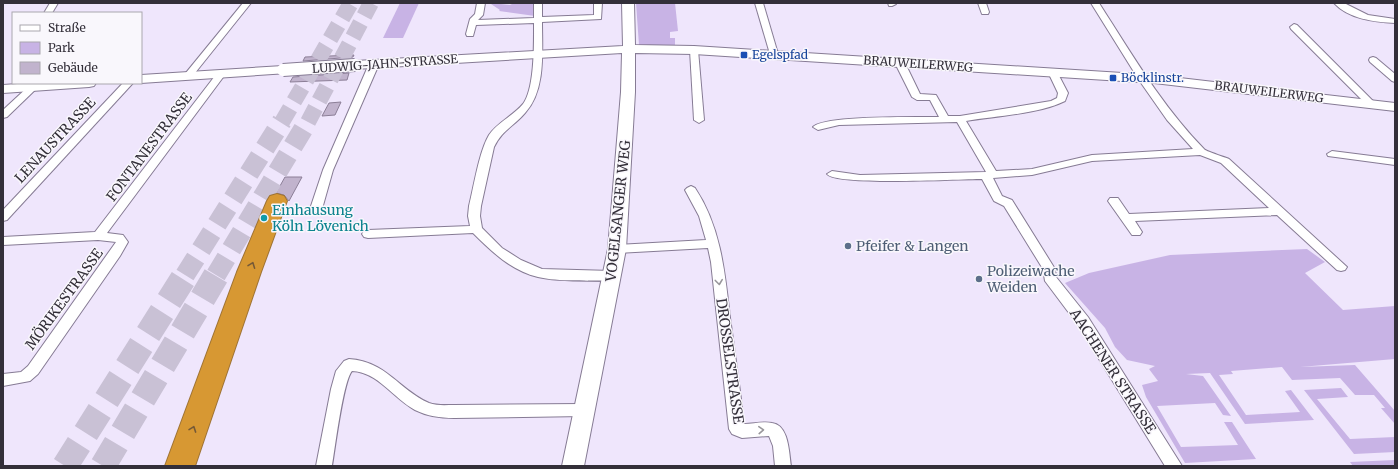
<svg xmlns="http://www.w3.org/2000/svg" width="1398" height="469" viewBox="0 0 1398 469" font-family="Merriweather,serif">
  <style>
    .green { fill: #c8b3e5 }
    .building { fill: #c1b3cd; stroke: #8c7f97 }
    .lines { fill: none; stroke-linecap: round; stroke-linejoin: round }
    .highway-tunnel-far2 { stroke: #c9c1d5; stroke-width: 16; stroke-dasharray: 16 8; stroke-linecap: butt }
    .highway-tunnel-far1 { stroke: #c9c1d5; stroke-width: 20; stroke-dasharray: 20 10; stroke-linecap: butt }
    .highway-tunnel { stroke: #c9c1d5; stroke-width: 26; stroke-dasharray: 26 13; stroke-linecap: butt }
    .street-casing { stroke: #867b94; stroke-width: 2 }
    .secondary-casing { stroke: #867b94; stroke-width: 2 }
    .highway-casing { stroke: #9e7335; stroke-width: 2 }
    .street { fill: #fff; fill-rule: evenodd }
    .secondary { fill: #fff; fill-rule: evenodd }
    .highway { fill: #d79833; fill-rule: evenodd }
    .secondary-bridge-casing { stroke: #867b94; stroke-width: 14; stroke-linecap: butt }
    .secondary-bridge { stroke: #fff; stroke-width: 12 }
    .oneway { stroke: #755937 }
    .oneway2 { stroke: #99979c }
    .transit-dot { fill: #1a4fb4; stroke: #f9f7fc; stroke-width: 1.5 }
    .culture-dot { fill: #0f9aa8; stroke: #f9f7fc; stroke-width: 1.5 }
    .service-dot { fill: #5c6f8a; stroke: #f9f7fc; stroke-width: 1.5 }
    .labels { text-anchor: middle; stroke-width: 3; stroke-linejoin: round; paint-order: stroke }
    .far-transit-label { font-size: 12px; fill: #164399; stroke: #f9f7fc; text-anchor: start }
    .far-street-label { font-size: 12px; fill: #332f39; stroke: #f9f7fc }
    .street-label { font-size: 14px; fill: #332f39; stroke: #f9f7fc }
    .culture-label { font-size: 14px; fill: #0d838f; stroke: #f9f7fc; text-anchor: start }
    .service-label { font-size: 14px; fill: #4e5e75; stroke: #f9f7fc; text-anchor: start }
  </style>
  <rect width="100%" height="100%" fill="#efe6fc"/>
  <g class="green">
    <polygon points="400,3 419,3 403,38 383,38"/>
    <polygon points="492,3 510,5 514,3 536,3 535,16 499,11 500,10 491,4"/>
    <polygon points="636,3 675,3 678,31 670,32 670,38 675,38 675,46 640,46 639,45"/>
    <polygon points="1307,249 1325,262 1305,273 1343,310 1395,306 1395,359 1300,367 1355,365 1395,411 1395,424 1381,408 1385,408 1374,395 1355,395 1340,378 1292,380 1282,367 1231,371 1233,374 1219,375 1246,415 1300,412 1285,391 1291,390 1314,420 1245,424 1210,373 1186,374 1203,376 1231,416 1223,415 1215,403 1157,406 1181,447 1238,445 1224,422 1232,422 1256,459 1185,463 1146,397 1142,385 1158,381 1149,369 1155,366 1127,360 1115,347 1105,328 1065,283 1089,273 1170,255"/>
    <polygon points="1341,388 1348,397 1317,399 1350,439 1395,437 1395,452 1354,454 1304,390"/>
    <polygon points="1395,460 1395,466 1353,466 1350,462"/>
  </g>
  <g class="building">
    <polygon points="354,55 353,57 303,61 305,57"/>
    <polygon points="349,73 347,80 290,82 293,77"/>
    <polygon points="341,102 335,115 322,116 329,103"/>
    <polygon points="285,177 302,177 289,201 284,195 276,193"/>
  </g>
  <g class="lines">
    <g class="highway-tunnel-far2">
      <polyline points="282,122 351,3"/>
      <polyline points="308,122 371,3"/>
    </g>
    <g class="highway-tunnel-far1">
      <polyline points="185,275 282,121"/>
      <polyline points="216,275 308,121"/>
    </g>
    <g class="highway-tunnel">
      <polyline points="65,466 186,274"/>
      <polyline points="103,466 217,274"/>
    </g>
    <g class="street-casing">
      <g id="street">
        <polygon points="50,3 58,3 52,13 44,13"/>
        <polygon points="243,3 251,3 191,78 185,78 183,76 185,74"/>
        <path d="M 477,3 L 485,3 L 483,15 L 478,20 L 534,18 L 534,3 L 542,3 L 542,17 L 594,15 L 594,3 L 602,3 L 601,19 L 542,22 C 542,52 546,90 525,113 C 513,127 502,130 494,147 L 481,206 L 480,216 L 482,228 L 502,248 L 521,260 L 542,269 L 612,271 L 616,273 L 618,276 L 616,279 L 612,281 C 591,280 558,282 538,277 C 512,271 492,252 473,233 L 368,238 L 364,237 L 362,234 L 364,231 L 368,230 L 470,226 L 468,216 L 469,206 C 474,186 479,152 489,135 C 498,122 513,116 523,104 C 535,88 534,42 534,23 L 476,25 L 473,36 L 467,36 L 466,34 L 470,19 L 475,14 Z"/>
        <polygon points="755,3 763,3 778,54 777,56 774,57 770,54"/>
        <polygon points="888,3 896,3 896,4 892,6 889,6"/>
        <polygon points="978,3 986,3 989,12 988,14 982,14"/>
        <path d="M 1091,3 L 1099,3 C 1131,53 1162,106 1204,149 C 1205,151 1224,157 1229,159 L 1347,267 L 1345,270 L 1341,271 L 1337,270 L 1277,215 L 1135,221 L 1142,232 L 1140,235 L 1132,235 L 1108,201 L 1110,198 L 1118,198 L 1129,214 L 1269,208 L 1221,163 L 1200,155 L 1092,161 L 1032,175 L 993,178 L 1002,196 L 1012,200 L 1055,269 L 1056,277 L 1088,317 L 1182,466 L 1165,466 L 1078,325 L 1045,281 L 1043,269 L 1004,206 L 994,201 L 982,179 C 961,179 836,186 827,174 L 832,171 L 860,175 L 986,172 L 957,122 L 839,125 L 818,130 L 813,127 C 823,115 918,117 939,117 L 930,100 L 917,100 L 912,97 L 895,63 L 900,60 L 905,63 L 920,94 L 936,95 L 948,116 L 960,116 L 1051,101 L 1057,98 L 1058,93 L 1048,72 L 1050,70 L 1056,70 L 1068,93 L 1065,101 C 1039,114 996,116 966,121 L 996,171 L 1032,169 L 1092,155 L 1193,149 L 1167,120 L 1139,80 Z"/>
        <path d="M 1334,3 L 1344,3 L 1368,15 L 1395,19 L 1395,23 C 1374,22 1349,19 1334,3 Z"/>
        <polygon points="1294,24 1297,25 1376,104 1374,106 1368,106 1291,29 1290,27"/>
        <polygon points="694,47 698,50 704,120 699,123 694,120 690,50"/>
        <polygon points="1373,57 1376,58 1395,74 1395,82 1392,81 1370,62 1369,60 1370,58"/>
        <polygon points="374,61 379,64 333,170 322,209 320,212 312,212 310,209 323,170 369,64"/>
        <polygon points="221,71 224,72 226,74 224,76 107,233 123,235 128,242 120,256 38,374 30,381 3,386 3,374 21,372 28,366 116,242 98,240 3,245 3,237 95,232 218,72"/>
        <polygon points="123,83 133,83 7,220 3,221 3,210"/>
        <polygon points="33,84 36,85 38,87 36,89 7,117 3,118 3,110 30,85"/>
        <polygon points="1332,151 1395,159 1395,165 1328,156 1327,154"/>
        <path d="M 691,186 L 695,188 C 721,227 725,273 730,318 C 735,354 740,389 744,424 C 753,424 764,421 772,423 C 789,425 789,453 791,466 L 775,466 L 773,446 L 769,436 L 742,438 L 732,434 L 729,429 L 711,262 L 708,248 L 617,253 L 613,252 L 611,249 L 613,246 L 617,245 L 706,240 L 699,216 L 685,190 L 687,188 Z"/>
        <path d="M 349,359 C 386,361 399,390 429,403 C 437,406 446,405 454,405 L 584,404 L 589,406 L 592,410 L 589,414 L 584,416 L 454,418 C 440,418 427,416 415,410 C 393,398 378,372 352,371 C 343,381 335,449 332,466 L 316,466 L 331,389 L 336,371 L 344,361 Z"/>
      </g>
    </g>
    <g class="secondary-casing">
      <g id="secondary">
        <polygon points="622,3 634,3 635,45 694,46 1154,75 1395,103 1395,111 1154,83 694,54 635,53 635,92 626,249 584,466 562,466 608,249 621,92 622,53 355,69 350,68 349,65 350,62 355,61 623,46"/>
        <polygon points="283,66 288,67 289,70 288,73 141,83 141,75"/>
        <polygon points="31,83 96,83 94,86 89,87 3,93 3,85"/>
      </g>
    </g>
    <g class="highway-casing">
      <polygon id="highway" points="277,194 284,196 287,201 261,272 195,466 165,466 237,272 267,201 270,196"/>
    </g>
    <use href="#street" class="street"/>
    <use href="#secondary" class="secondary"/>
    <use href="#highway" class="highway"/>
    <g class="secondary-bridge-casing">
      <polyline id="secondary-bridge" points="283,70 355,65"/>
    </g>
    <use href="#secondary-bridge" class="secondary-bridge"/>
  </g>
  <defs><path id="oneway-chevron" d="M-2-3.5L2.5 0L-2 3.5" fill="none" stroke-width="1.6" stroke-linecap="round" stroke-linejoin="round"/></defs>
  <g class="oneway">
    <use href="#oneway-chevron" transform="translate(252 265) rotate(-69)"/>
    <use href="#oneway-chevron" transform="translate(193 429) rotate(-70)"/>
  </g>
  <g class="oneway2">
    <use href="#oneway-chevron" transform="translate(719 282) rotate(83)"/>
    <use href="#oneway-chevron" transform="translate(761 430) rotate(-3)"/>
  </g>
  <g class="transit-dot">
    <rect x="740" y="51" width="8" height="8" rx="2"/>
    <rect x="1109" y="74" width="8" height="8" rx="2"/>
  </g>
  <circle class="culture-dot" cx="264" cy="218" r="4"/>
  <g class="service-dot">
    <circle cx="848" cy="246" r="4"/>
    <circle cx="979" cy="279" r="4"/>
  </g>
  <g class="labels">
    <g class="far-transit-label">
      <text x="752" y="59">Egelspfad</text>
      <text x="1121" y="82">Böcklinstr.</text>
    </g>
    <g class="far-street-label">
      <text transform="translate(385 64) rotate(-4)" y="4">LUDWIG-JAHN-STRASSE</text>
      <text transform="translate(918 64) rotate(4)" y="4">BRAUWEILERWEG</text>
      <text transform="translate(1269 92) rotate(7)" y="4">BRAUWEILERWEG</text>
    </g>
    <g class="street-label">
      <text transform="translate(55 140) rotate(-47)" y="5">LENAUSTRASSE</text>
      <text transform="translate(149 147) rotate(-53)" y="5">FONTANESTRASSE</text>
      <text transform="translate(618 211) rotate(-84)" y="5">VOGELSANGER WEG</text>
      <text transform="translate(64 299) rotate(-54)" y="5">MÖRIKESTRASSE</text>
      <text transform="translate(730 361) rotate(82)" y="5">DROSSELSTRASSE</text>
      <text transform="translate(1113 371) rotate(57)" y="5">AACHENER STRASSE</text>
    </g>
    <g class="culture-label">
      <text x="272" y="215">Einhausung<tspan x="272" dy="16">Köln Lövenich</tspan></text>
    </g>
    <g class="service-label">
      <text x="856" y="251">Pfeifer &amp; Langen</text>
      <text x="987" y="276">Polizeiwache<tspan x="987" dy="16">Weiden</tspan></text>
    </g>
  </g>
  <rect width="1398" height="469" fill="none" stroke="#332f39" stroke-width="8"/>
  <rect x="12" y="12" width="130" height="72" fill="#f9f7fc" stroke="#aaa7ae"/>
  <rect x="20" y="25" width="20" height="6" fill="#ffffff" stroke="#aaa7ae"/>
  <text x="48" y="32" font-size="12" fill="#332f39">Straße</text>
  <rect x="20" y="42" width="20" height="12" fill="#c8b3e5" stroke="#aaa7ae"/>
  <text x="48" y="52" font-size="12" fill="#332f39">Park</text>
  <rect x="20" y="62" width="20" height="12" fill="#c1b3cd" stroke="#aaa7ae"/>
  <text x="48" y="72" font-size="12" fill="#332f39">Gebäude</text>
</svg>
